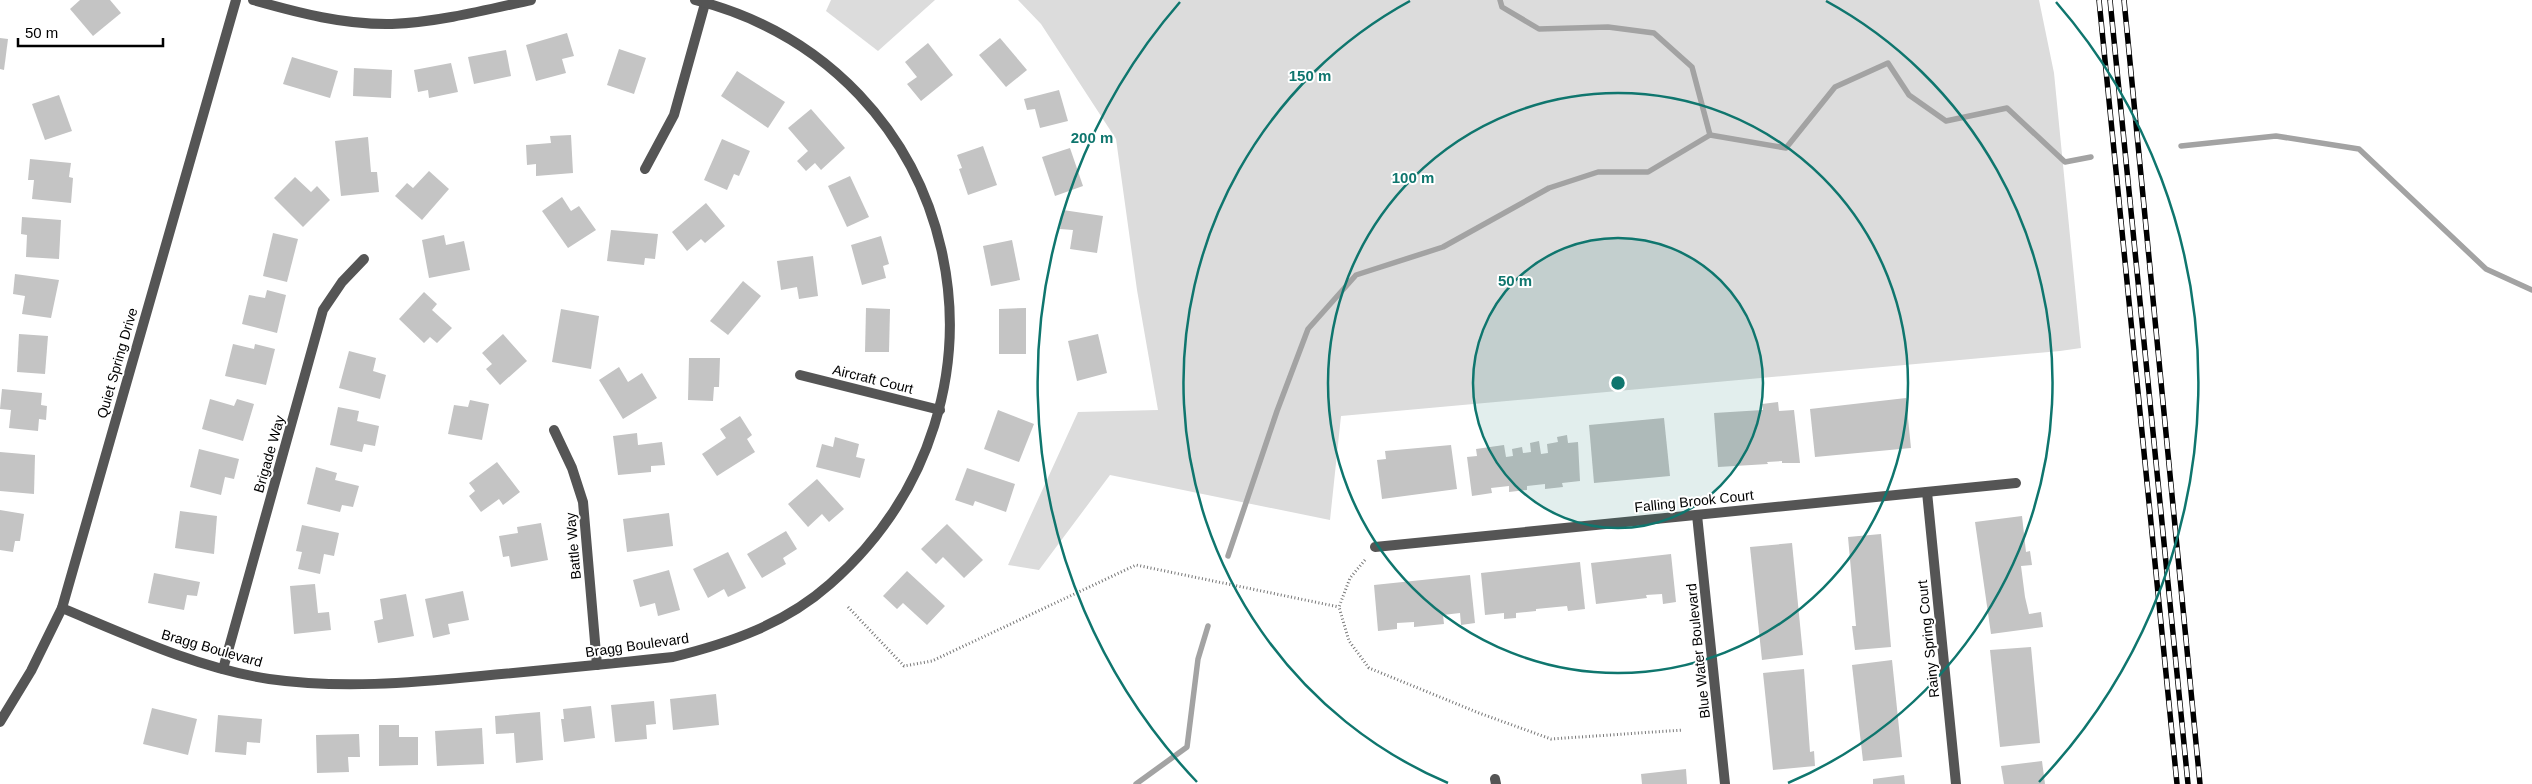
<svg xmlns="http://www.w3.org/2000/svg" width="2532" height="784" viewBox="0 0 2532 784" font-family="Helvetica,sans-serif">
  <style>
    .green { fill: #dcdcdc }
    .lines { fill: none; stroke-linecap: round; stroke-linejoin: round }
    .stream { stroke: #a3a3a3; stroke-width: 5.5 }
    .building { fill: #c4c4c4 }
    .path { stroke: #777; stroke-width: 3; stroke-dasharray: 1 2.5; stroke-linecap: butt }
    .minor { stroke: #555; stroke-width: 10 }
    .rail-casing { stroke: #000; stroke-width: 5.5 }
    .rail { stroke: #fff; stroke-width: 4; stroke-dasharray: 11; stroke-linecap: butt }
    .ring { fill: none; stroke: #0f766e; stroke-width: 2.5 }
    .labels { text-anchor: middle; stroke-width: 4; stroke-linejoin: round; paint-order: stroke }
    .street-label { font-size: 14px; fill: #000; stroke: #fff }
    .centre { fill: #0f766e; stroke: #fff; stroke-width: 2.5 }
    .ring-label { font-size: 15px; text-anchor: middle; font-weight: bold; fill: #0f766e; stroke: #fff; stroke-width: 4; stroke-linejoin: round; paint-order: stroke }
  </style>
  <rect width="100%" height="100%" fill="#fff"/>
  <g class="green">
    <polygon points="831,0 935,0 878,51 826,11"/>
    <polygon points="1018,0 2039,0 2054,73 2081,348 2060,351 1341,416 1330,520 1110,475 1039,570 1008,565 1078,412 1158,410 1137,290 1116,139 1041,24"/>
  </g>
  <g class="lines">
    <g class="stream">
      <polyline points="1500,0 1502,7 1539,29 1608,27 1654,33 1692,67 1710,135"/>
      <polyline points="2181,146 2276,136 2359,149 2486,269 2532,290"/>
      <polyline points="1228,556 1277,411 1308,329 1356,275 1443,247 1549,188 1598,172 1648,172 1710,135 1786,148 1835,87 1888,63 1909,95 1946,121 2007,108 2065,162 2091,157"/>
      <polyline points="1136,784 1187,747 1198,659 1208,626"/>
    </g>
  </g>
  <g class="building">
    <polygon points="80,0 110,0 121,13 93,36 70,9"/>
    <polygon points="567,33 574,56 562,59 566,73 536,81 526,45"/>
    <polygon points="0,38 8,39 4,70 0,69"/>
    <polygon points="1000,38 1027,70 1006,87 979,55"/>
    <polygon points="928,43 953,75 921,101 907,84 917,77 905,62"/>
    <polygon points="619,49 646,58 634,94 607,85"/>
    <polygon points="506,50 511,76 474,84 468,57"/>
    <polygon points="292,57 338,71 330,98 283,84"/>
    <polygon points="451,63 458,92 429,98 428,90 418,92 414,70"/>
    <polygon points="354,68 392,70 391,98 353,96"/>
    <polygon points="737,71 785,102 768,128 721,96"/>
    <polygon points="1059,90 1068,121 1040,128 1035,109 1027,110 1024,99"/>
    <polygon points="59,95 72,131 45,140 32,104"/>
    <polygon points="811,109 845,148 821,170 815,163 806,171 797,161 808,151 788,128"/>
    <polygon points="571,135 573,173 536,176 536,164 527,165 526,145 551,143 550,136"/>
    <polygon points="368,137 371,172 377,172 379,192 341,196 335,141"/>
    <polygon points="722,139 750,151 739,176 734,174 727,190 704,180"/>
    <polygon points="983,146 997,185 968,195 959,169 962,168 957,155"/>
    <polygon points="1070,148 1083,186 1055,196 1042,157"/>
    <polygon points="30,159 71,163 69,177 73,178 71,203 32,199 34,180 28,180"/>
    <polygon points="429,171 449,189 422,220 395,196 407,183 413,188"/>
    <polygon points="850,176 869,217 847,227 828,186"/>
    <polygon points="295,177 311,192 317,186 330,200 303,227 274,198"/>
    <polygon points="562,197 571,211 579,206 596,230 568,248 542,211"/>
    <polygon points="706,203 725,226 705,243 701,239 687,251 672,232"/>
    <polygon points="1063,210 1103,216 1097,253 1070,249 1073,230 1060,229"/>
    <polygon points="22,217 61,220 59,259 26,257 27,235 21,234"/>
    <polygon points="611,230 658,234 655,259 645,258 644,265 607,261"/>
    <polygon points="273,233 298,239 287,282 263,276"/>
    <polygon points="444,235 446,245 464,241 470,270 429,278 422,240"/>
    <polygon points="881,236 889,264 883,266 886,278 862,285 851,245"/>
    <polygon points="1012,240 1020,280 991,286 983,246"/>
    <polygon points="813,256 818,296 799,299 797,287 781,290 777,261"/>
    <polygon points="15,274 59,280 51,318 22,314 25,296 13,294"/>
    <polygon points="743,281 761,296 728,335 710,321"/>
    <polygon points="267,290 286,295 277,333 242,324 249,295 265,298"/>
    <polygon points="424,292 437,304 432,310 452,328 437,343 430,337 424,343 399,319"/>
    <polygon points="866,308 890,309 889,352 865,352"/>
    <polygon points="1026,308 1026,354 999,354 999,309"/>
    <polygon points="561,309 599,316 591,369 552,362"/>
    <polygon points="19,334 48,336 45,374 17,372"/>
    <polygon points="503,334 527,361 500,385 486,369 492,364 482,353"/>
    <polygon points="1098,334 1107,373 1077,381 1068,341"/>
    <polygon points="233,344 254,349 255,344 275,349 266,385 225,376"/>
    <polygon points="349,351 376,358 373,371 386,375 380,399 339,388"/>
    <polygon points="689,358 720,358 719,387 714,387 713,401 688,400"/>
    <polygon points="619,367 628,382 642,373 657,398 623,419 599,380"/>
    <polygon points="2,389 42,393 41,405 47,406 46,420 39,419 38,431 9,428 11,410 0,409"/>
    <polygon points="1906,398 1911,448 1815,457 1810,409"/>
    <polygon points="210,399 234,406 237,399 254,404 243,441 202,429"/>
    <polygon points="470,400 489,404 482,440 448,434 454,405 468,407"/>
    <polygon points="1778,402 1779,411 1794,410 1800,463 1782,463 1782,461 1767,462 1768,464 1718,467 1714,413 1763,410 1762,404"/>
    <polygon points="338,407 359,411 357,421 379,426 375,446 364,444 362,452 330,445"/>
    <polygon points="998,410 1034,424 1019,462 984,449"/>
    <polygon points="740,416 752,435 747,439 755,452 717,476 702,454 726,438 720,429"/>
    <polygon points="1664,418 1670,476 1594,483 1589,425"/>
    <polygon points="637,433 638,445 662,442 665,465 651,466 651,472 618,475 613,436"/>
    <polygon points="1567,435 1568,443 1578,442 1580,481 1562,483 1563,487 1545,489 1545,484 1527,486 1527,490 1509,492 1509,486 1491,488 1492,493 1472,496 1467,457 1477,456 1476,449 1504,445 1506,457 1513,456 1512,449 1522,447 1523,453 1531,452 1530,443 1539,441 1541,454 1548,453 1547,444 1558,442 1557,437"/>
    <polygon points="835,437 859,444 856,457 865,459 860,478 816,467 822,444 833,447"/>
    <polygon points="1451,445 1457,489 1382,499 1377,460 1386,459 1385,451"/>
    <polygon points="199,449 239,459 234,479 225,477 221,495 190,487"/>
    <polygon points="0,452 35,455 34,494 0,491"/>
    <polygon points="497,462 520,492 503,505 499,499 481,512 469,496 475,491 469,483"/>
    <polygon points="316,467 337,473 335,480 359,486 353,507 342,505 340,512 307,504"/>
    <polygon points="967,468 1015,484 1006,512 975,501 973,506 955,500"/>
    <polygon points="817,479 844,509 829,522 822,514 808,527 788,504"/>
    <polygon points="0,510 24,514 20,541 15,541 13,552 0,550"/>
    <polygon points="180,511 217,516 214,554 175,548"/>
    <polygon points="669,513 673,546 627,552 623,519"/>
    <polygon points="2022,516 2026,552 2030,551 2032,565 2021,566 2025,597 2029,614 2041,612 2043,627 1991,634 1975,522"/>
    <polygon points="541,523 548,560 511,567 509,556 503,557 499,536 518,533 517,527"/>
    <polygon points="947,524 983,560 964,578 943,557 936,564 921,549"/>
    <polygon points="302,525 339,533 334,556 324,554 320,574 298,569 302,552 296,551"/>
    <polygon points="786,531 797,549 783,558 786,564 762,578 747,554"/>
    <polygon points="1881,534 1891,647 1855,650 1852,626 1856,626 1848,537"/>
    <polygon points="1792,543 1803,655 1762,660 1750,547"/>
    <polygon points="728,552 746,588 728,597 724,589 708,598 693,569"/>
    <polygon points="1671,554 1676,602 1663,604 1662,594 1646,595 1647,598 1596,604 1591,563"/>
    <polygon points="1580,562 1585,609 1568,611 1567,606 1536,609 1536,611 1516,613 1516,618 1504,619 1504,613 1485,615 1481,573"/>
    <polygon points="669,570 680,610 658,616 655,603 640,607 633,580"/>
    <polygon points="907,571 945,606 927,625 903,603 897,609 883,596"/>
    <polygon points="154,573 200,582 197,596 187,595 184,610 148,603"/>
    <polygon points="1470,575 1475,623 1461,625 1460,613 1443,615 1444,624 1414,627 1414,622 1397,623 1397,629 1378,631 1374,585"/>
    <polygon points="315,584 318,613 329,612 331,630 294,634 290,586"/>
    <polygon points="463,591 469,620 448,624 450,634 433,638 425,599"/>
    <polygon points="406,594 414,636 378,643 374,621 383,619 380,599"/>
    <polygon points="2031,647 2040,743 2000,747 1990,650"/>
    <polygon points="1892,660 1902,757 1863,761 1852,665"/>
    <polygon points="1804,669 1810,752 1814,751 1815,766 1773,770 1763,673"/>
    <polygon points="716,694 719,725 673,730 670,699"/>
    <polygon points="654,701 656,724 646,725 647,739 615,742 611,705"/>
    <polygon points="591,706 595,738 564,742 561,719 564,719 563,709"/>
    <polygon points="152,708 197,719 188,755 143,744"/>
    <polygon points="540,712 543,760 516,763 514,733 496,734 495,716"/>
    <polygon points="218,715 262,719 260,743 247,742 246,755 215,752"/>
    <polygon points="379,725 399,725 399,737 418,737 418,765 379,766"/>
    <polygon points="482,728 484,764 437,766 435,731"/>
    <polygon points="359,734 360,757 348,757 349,772 317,773 316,735"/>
    <polygon points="2042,761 2045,784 2004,784 2001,766"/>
    <polygon points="1686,769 1687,784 1642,784 1641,774"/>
    <polygon points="1904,775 1905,784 1873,784 1873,779"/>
  </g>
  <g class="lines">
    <g class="path">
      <polyline points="1365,560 1350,578 1339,607 1349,641 1369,668 1479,713 1551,739 1683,730"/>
      <polyline points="848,607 904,666 932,661 1136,565 1339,607"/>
    </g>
    <g class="minor">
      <path d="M 253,0 C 299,13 344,25 392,24 C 439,22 486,10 531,0"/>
      <polyline points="645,169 674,115 706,0"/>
      <polyline points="800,375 940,410"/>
      <polyline points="554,430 572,468 583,502 597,665"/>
      <polyline points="1927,492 1956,784"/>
      <polyline points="1697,515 1725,784"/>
      <polyline points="1375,547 2016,483"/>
      <path d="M 62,608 C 129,636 197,668 269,679 C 340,689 410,683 481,676 C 545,670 609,664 673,657 C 730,643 785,624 830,584 C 1037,402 965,69 695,0"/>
      <polyline points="223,669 323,310 342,282 364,259"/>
      <polyline points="0,722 31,671 62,608 236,0"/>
      <polyline points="1495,779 1496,784"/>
    </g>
    <g class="rail-casing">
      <g id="rail">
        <polyline points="2099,0 2177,784"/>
        <polyline points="2110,0 2188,784"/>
        <polyline points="2124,0 2200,784"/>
      </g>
    </g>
    <use href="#rail" class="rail"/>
  </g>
  <circle cx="1618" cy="383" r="145" fill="#0f766e" fill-opacity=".12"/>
  <g class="ring">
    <circle cx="1618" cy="383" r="145"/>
    <circle cx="1618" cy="383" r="290"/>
    <path d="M1448 783A435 435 0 0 1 1410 1M1826 1A435 435 0 0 1 1788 783"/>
    <path d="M1197 782A580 580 0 0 1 1180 2M2056 2A580 580 0 0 1 2039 782"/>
  </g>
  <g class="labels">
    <g class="street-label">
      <text transform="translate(117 363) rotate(-74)" y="5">Quiet Spring Drive</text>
      <text transform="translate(873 379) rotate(14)" y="5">Aircraft Court</text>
      <text transform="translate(269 454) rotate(-74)" y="5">Brigade Way</text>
      <text transform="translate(1694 501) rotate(-6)" y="5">Falling Brook Court</text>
      <text transform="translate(573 546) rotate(-95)" y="5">Battle Way</text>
      <text transform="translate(1928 639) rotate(-96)" y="5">Rainy Spring Court</text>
      <text transform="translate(637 645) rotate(-8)" y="5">Bragg Boulevard</text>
      <text transform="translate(212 648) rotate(16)" y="5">Bragg Boulevard</text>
      <text transform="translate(1698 651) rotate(-96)" y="5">Blue Water Boulevard</text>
    </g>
  </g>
  <circle cx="1618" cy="383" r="8" class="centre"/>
  <g class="ring-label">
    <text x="1310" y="81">150 m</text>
    <text x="1092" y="143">200 m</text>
    <text x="1413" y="183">100 m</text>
    <text x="1515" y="286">50 m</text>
  </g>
  <path d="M18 38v8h145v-8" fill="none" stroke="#000000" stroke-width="2.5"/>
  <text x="25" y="38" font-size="15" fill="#000000" stroke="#ffffff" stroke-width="4" paint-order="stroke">50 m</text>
</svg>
